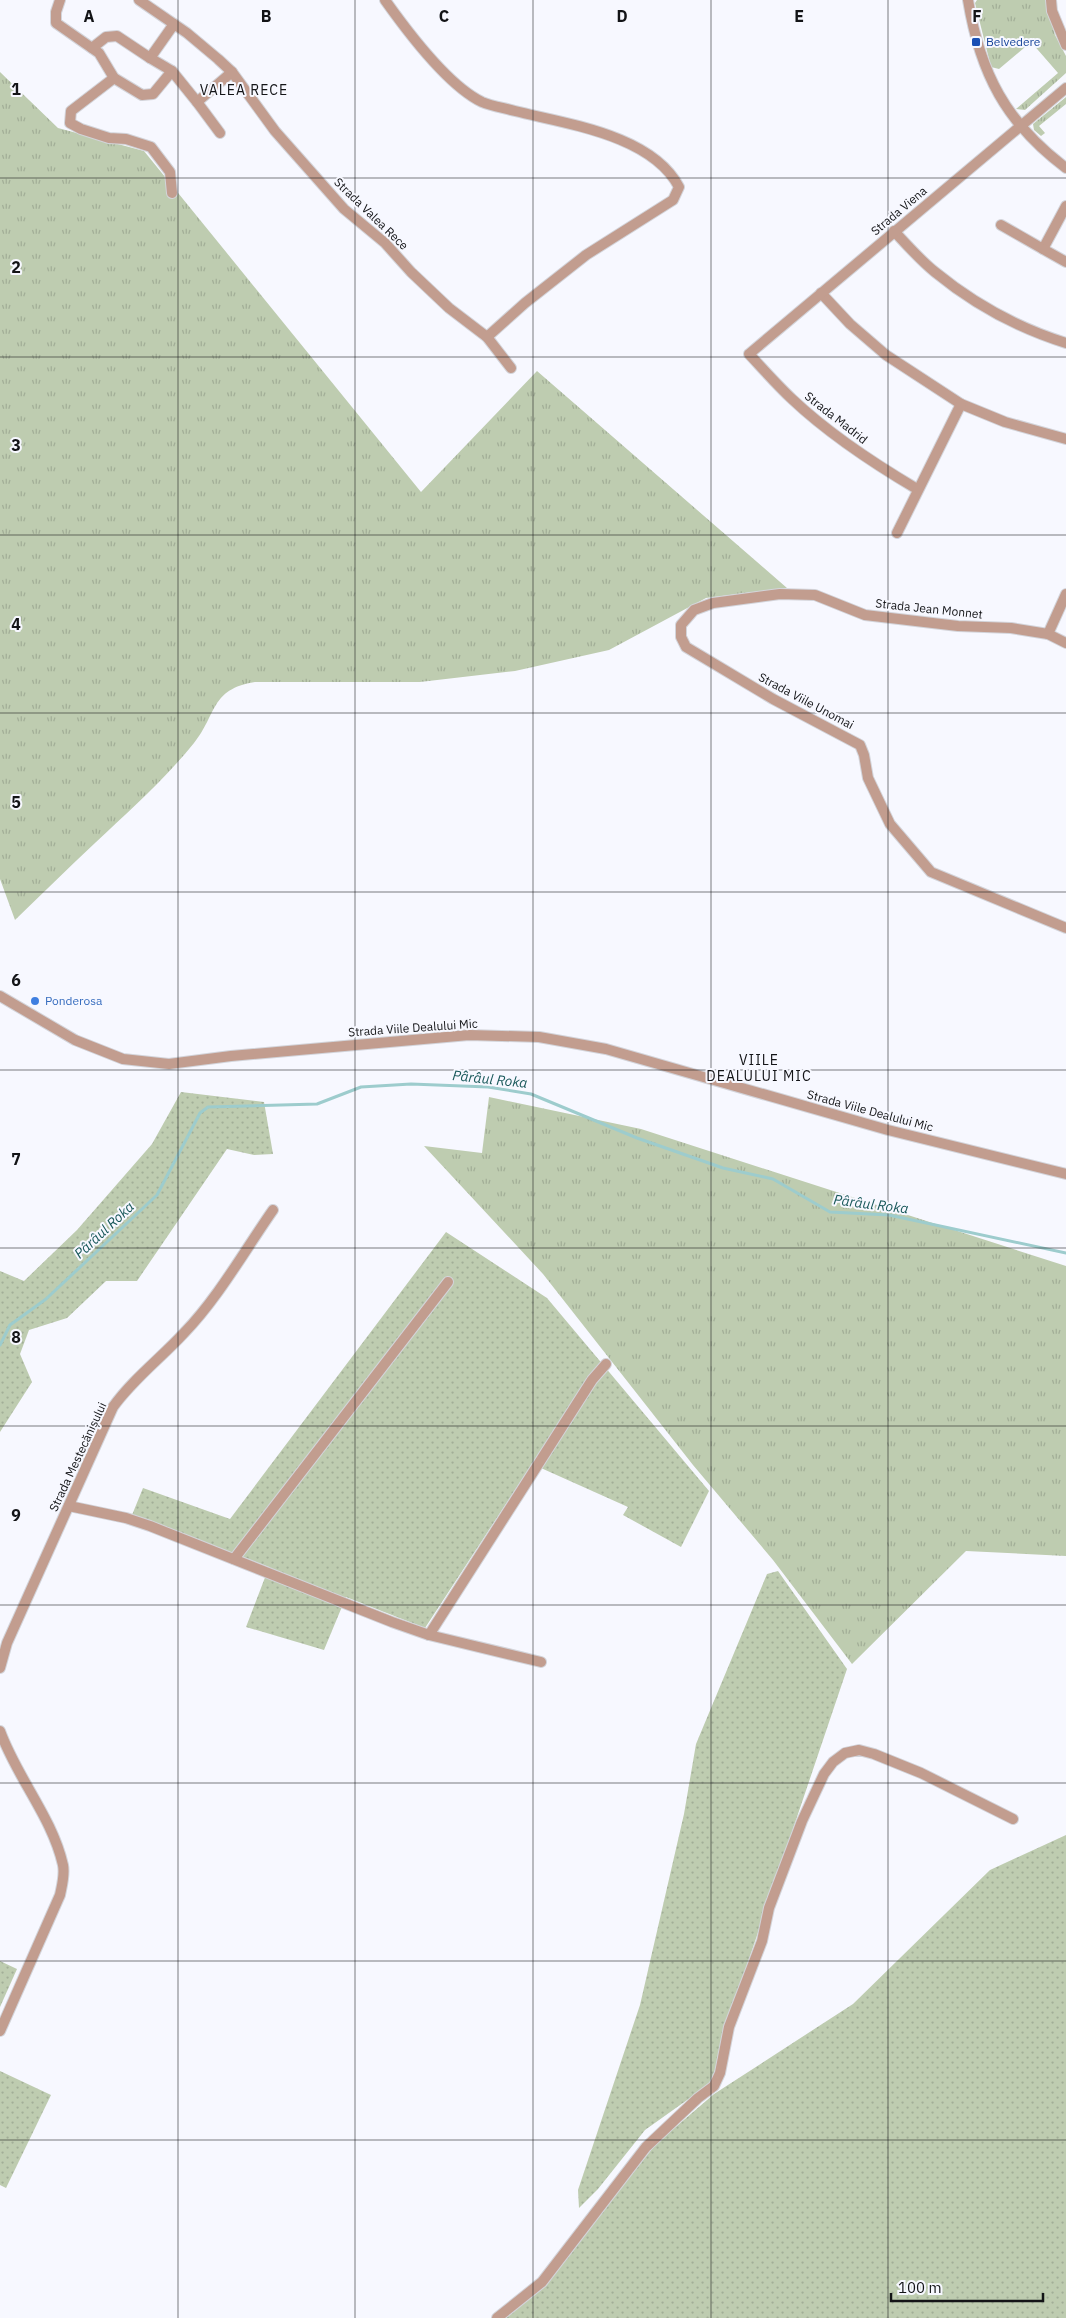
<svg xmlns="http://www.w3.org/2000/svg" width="1066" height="2318" viewBox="0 0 1066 2318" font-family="'IBM Plex Sans',sans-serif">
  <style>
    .grass { fill: url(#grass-tufts) }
    .garden { fill: url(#garden-dots) }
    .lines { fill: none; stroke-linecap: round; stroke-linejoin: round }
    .stream { stroke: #9dcccd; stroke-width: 3 }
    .street-casing { stroke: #d3d4da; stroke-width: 12 }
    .street { stroke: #c29d8f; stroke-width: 10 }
    .grid { fill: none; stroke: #131417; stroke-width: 1; stroke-opacity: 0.55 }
    .transit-dot { fill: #1a4fb4; stroke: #f7f8ff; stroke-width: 2 }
    .shop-dot { fill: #3f7fe0; stroke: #f7f8ff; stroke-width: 2 }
    .labels { text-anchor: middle; stroke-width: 4; stroke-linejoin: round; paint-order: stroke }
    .transit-label { font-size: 12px; fill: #164399; stroke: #f7f8ff; text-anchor: start }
    .street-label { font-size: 12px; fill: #131417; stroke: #f7f8ff }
    .shop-label { font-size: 12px; fill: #366cbe; stroke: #f7f8ff; text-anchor: start }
    .neighbourhood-label { font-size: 14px; letter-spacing: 1px; fill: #131417; stroke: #f7f8ff }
    .water-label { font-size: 14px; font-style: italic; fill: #18585a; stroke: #f7f8ff }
    .grid-label { font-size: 16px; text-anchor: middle; font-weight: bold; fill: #131417; stroke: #f7f8ff; stroke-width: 4; stroke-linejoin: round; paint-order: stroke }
  </style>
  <defs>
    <pattern id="grass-tufts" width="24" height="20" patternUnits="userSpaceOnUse" patternTransform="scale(1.25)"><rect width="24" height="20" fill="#beccb0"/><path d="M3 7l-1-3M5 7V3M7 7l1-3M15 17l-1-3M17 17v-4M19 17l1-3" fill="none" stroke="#a2ae97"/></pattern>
    <pattern id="garden-dots" width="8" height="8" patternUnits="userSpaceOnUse" patternTransform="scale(1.25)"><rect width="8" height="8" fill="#beccb0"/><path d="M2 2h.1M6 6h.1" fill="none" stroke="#a2ae97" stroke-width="1.8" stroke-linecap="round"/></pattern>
  </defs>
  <rect width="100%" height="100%" fill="#f7f8ff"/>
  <g class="grass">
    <polygon points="977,0 1046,0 1055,35 1066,56 1066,73 1025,110 1016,109 1058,73 1031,42 999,69 991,67 975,3"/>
    <path d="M 0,72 L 58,128 L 144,151 L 421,492 L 537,371 L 787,588 L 706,598 L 609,650 L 515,671 L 420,682 L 255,682 C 210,689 217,715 194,743 C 164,780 129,811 95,843 C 68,868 42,894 15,920 L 0,879 Z"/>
    <polygon points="1066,97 1066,104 1039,126 1045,133 1041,136 1034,130 1033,124"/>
    <polygon points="489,1097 641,1129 1066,1266 1066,1556 966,1551 852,1664 773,1560 693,1465 543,1274 424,1146 482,1153"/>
  </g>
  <g class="garden">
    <polygon points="181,1092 264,1102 273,1154 254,1155 227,1149 137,1281 106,1281 67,1318 29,1330 20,1354 32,1382 0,1432 0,1271 24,1281 77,1230 152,1144"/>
    <polygon points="446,1232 547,1298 709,1491 681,1547 623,1515 628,1507 532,1464 425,1628 346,1597 324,1650 246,1627 269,1567 132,1515 143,1488 230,1519"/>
    <polygon points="778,1571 847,1669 747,1965 711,2083 645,2130 598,2189 579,2208 578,2190 640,2005 684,1814 696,1744 767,1574"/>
    <polygon points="1066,1835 1066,2318 499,2318 553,2276 586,2231 656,2144 714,2094 853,2004 990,1870"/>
    <polygon points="0,1961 17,1969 0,2007"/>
    <polygon points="0,2071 51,2095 6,2188 0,2185"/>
  </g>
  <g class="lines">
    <polyline class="stream" points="0,1345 10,1325 46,1299 157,1195 200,1113 208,1107 317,1104 361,1087 411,1084 488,1087 531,1094 637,1138 723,1168 773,1179 830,1212 889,1215 1066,1253"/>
    <g class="street-casing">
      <g id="street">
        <polyline points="60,0 56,12 56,23 99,53 114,78 142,95 153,94 172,71"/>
        <polyline points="139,0 187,33 218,59 232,72 275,131 344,209 385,243 411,272 449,308 487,337 511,368"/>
        <path d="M 385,0 C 407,31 447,85 482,102 C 491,106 504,108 515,111 C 567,124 652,135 679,187 L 673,200 L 586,255 L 525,303 L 487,337"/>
        <path d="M 968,0 C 980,73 1006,123 1066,168"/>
        <polyline points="1051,0 1052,11 1066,45"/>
        <polyline points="92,48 106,37 117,36 150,58 174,24"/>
        <polyline points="150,58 172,71 197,102 232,72"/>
        <polyline points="114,78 71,111 70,123 81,129 109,138 126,139 151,147 170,172 172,193"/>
        <polyline points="197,102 220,133"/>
        <polyline points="1001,225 1043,249 1066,206"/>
        <path d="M 894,231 C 907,245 920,260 935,272 C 974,304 1018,328 1066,343"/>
        <polyline points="1043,249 1066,262"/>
        <polyline points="821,293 850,324 886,355 961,404 1005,422 1066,439"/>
        <path d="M 917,489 C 873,463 829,434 792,399 C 777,385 763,369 749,354 L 1066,88"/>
        <polyline points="897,533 961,404"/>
        <polyline points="1048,634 1066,594"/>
        <polyline points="1066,643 1048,634 1011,628 958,626 865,615 815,595 780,594 713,603 694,610 681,625 681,637 686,647 773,699 860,745 864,755 868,778 890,824 931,872 1066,928"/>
        <polyline points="0,996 75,1040 123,1059 169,1064 231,1056 469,1035 539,1037 606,1049 888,1130 1066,1174"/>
        <polyline points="69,1506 126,1518 150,1526 392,1622 429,1635 541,1662"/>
        <polyline points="234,1559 448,1282"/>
        <polyline points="429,1635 592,1380 606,1364"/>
        <path d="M 0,1668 L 7,1643 L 113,1407 C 133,1379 161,1358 184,1333 C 218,1298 245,1250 273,1210"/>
        <path d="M 0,1731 C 17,1778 52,1817 63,1865 C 65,1875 62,1885 60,1895 L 0,2031"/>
        <polyline points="497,2318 542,2282 646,2147 698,2098 714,2086 720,2073 729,2027 762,1941 769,1908 802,1821 824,1774 833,1762 845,1753 859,1750 874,1754 921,1773 1013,1819"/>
      </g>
    </g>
    <use href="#street" class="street"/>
  </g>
  <path class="grid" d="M 178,0 L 178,2318M 355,0 L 355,2318M 533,0 L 533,2318M 711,0 L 711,2318M 888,0 L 888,2318M 0,178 L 1066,178M 0,357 L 1066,357M 0,535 L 1066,535M 0,713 L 1066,713M 0,892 L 1066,892M 0,1070 L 1066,1070M 0,1248 L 1066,1248M 0,1426 L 1066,1426M 0,1605 L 1066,1605M 0,1783 L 1066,1783M 0,1961 L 1066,1961M 0,2140 L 1066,2140"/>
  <rect class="transit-dot" x="971" y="37" width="10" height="10" rx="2.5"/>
  <circle class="shop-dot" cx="35" cy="1001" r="5"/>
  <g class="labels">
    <g class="transit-label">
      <text x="986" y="46">Belvedere</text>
    </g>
    <g class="street-label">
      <text transform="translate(899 211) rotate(-40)" y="4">Strada Viena</text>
      <text transform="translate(371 214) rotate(44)" y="4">Strada Valea Rece</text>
      <text transform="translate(836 418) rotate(38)" y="4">Strada Madrid</text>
      <text transform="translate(929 609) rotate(6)" y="4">Strada Jean Monnet</text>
      <text transform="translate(806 701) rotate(28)" y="4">Strada Viile Unomai</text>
      <text transform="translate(413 1028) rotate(-4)" y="4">Strada Viile Dealului Mic</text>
      <text transform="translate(870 1111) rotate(15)" y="4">Strada Viile Dealului Mic</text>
      <text transform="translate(78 1457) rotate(-65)" y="4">Strada Mestecănișului</text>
    </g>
    <g class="shop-label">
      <text x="45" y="1005">Ponderosa</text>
    </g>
    <g class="neighbourhood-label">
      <text x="244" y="95">VALEA RECE</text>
      <text x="759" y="1065">VIILE<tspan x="759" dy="16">DEALULUI MIC</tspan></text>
    </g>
    <g class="water-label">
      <text transform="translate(490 1079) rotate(6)" y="5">Pârâul Roka</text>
      <text transform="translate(871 1204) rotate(7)" y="5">Pârâul Roka</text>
      <text transform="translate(104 1230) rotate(-43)" y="5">Pârâul Roka</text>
    </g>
  </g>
  <g class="grid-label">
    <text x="89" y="22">A</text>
    <text x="266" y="22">B</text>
    <text x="444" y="22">C</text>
    <text x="622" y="22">D</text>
    <text x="799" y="22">E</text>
    <text x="977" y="22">F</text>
    <text x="16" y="95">1</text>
    <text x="16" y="273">2</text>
    <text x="16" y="451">3</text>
    <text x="16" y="630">4</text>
    <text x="16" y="808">5</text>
    <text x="16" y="986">6</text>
    <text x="16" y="1165">7</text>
    <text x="16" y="1343">8</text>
    <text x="16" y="1521">9</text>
  </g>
  <path d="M891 2293v8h152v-8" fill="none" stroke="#131417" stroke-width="2.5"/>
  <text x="898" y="2293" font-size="15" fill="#131417" stroke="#f7f8ff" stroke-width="4" paint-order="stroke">100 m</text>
</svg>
